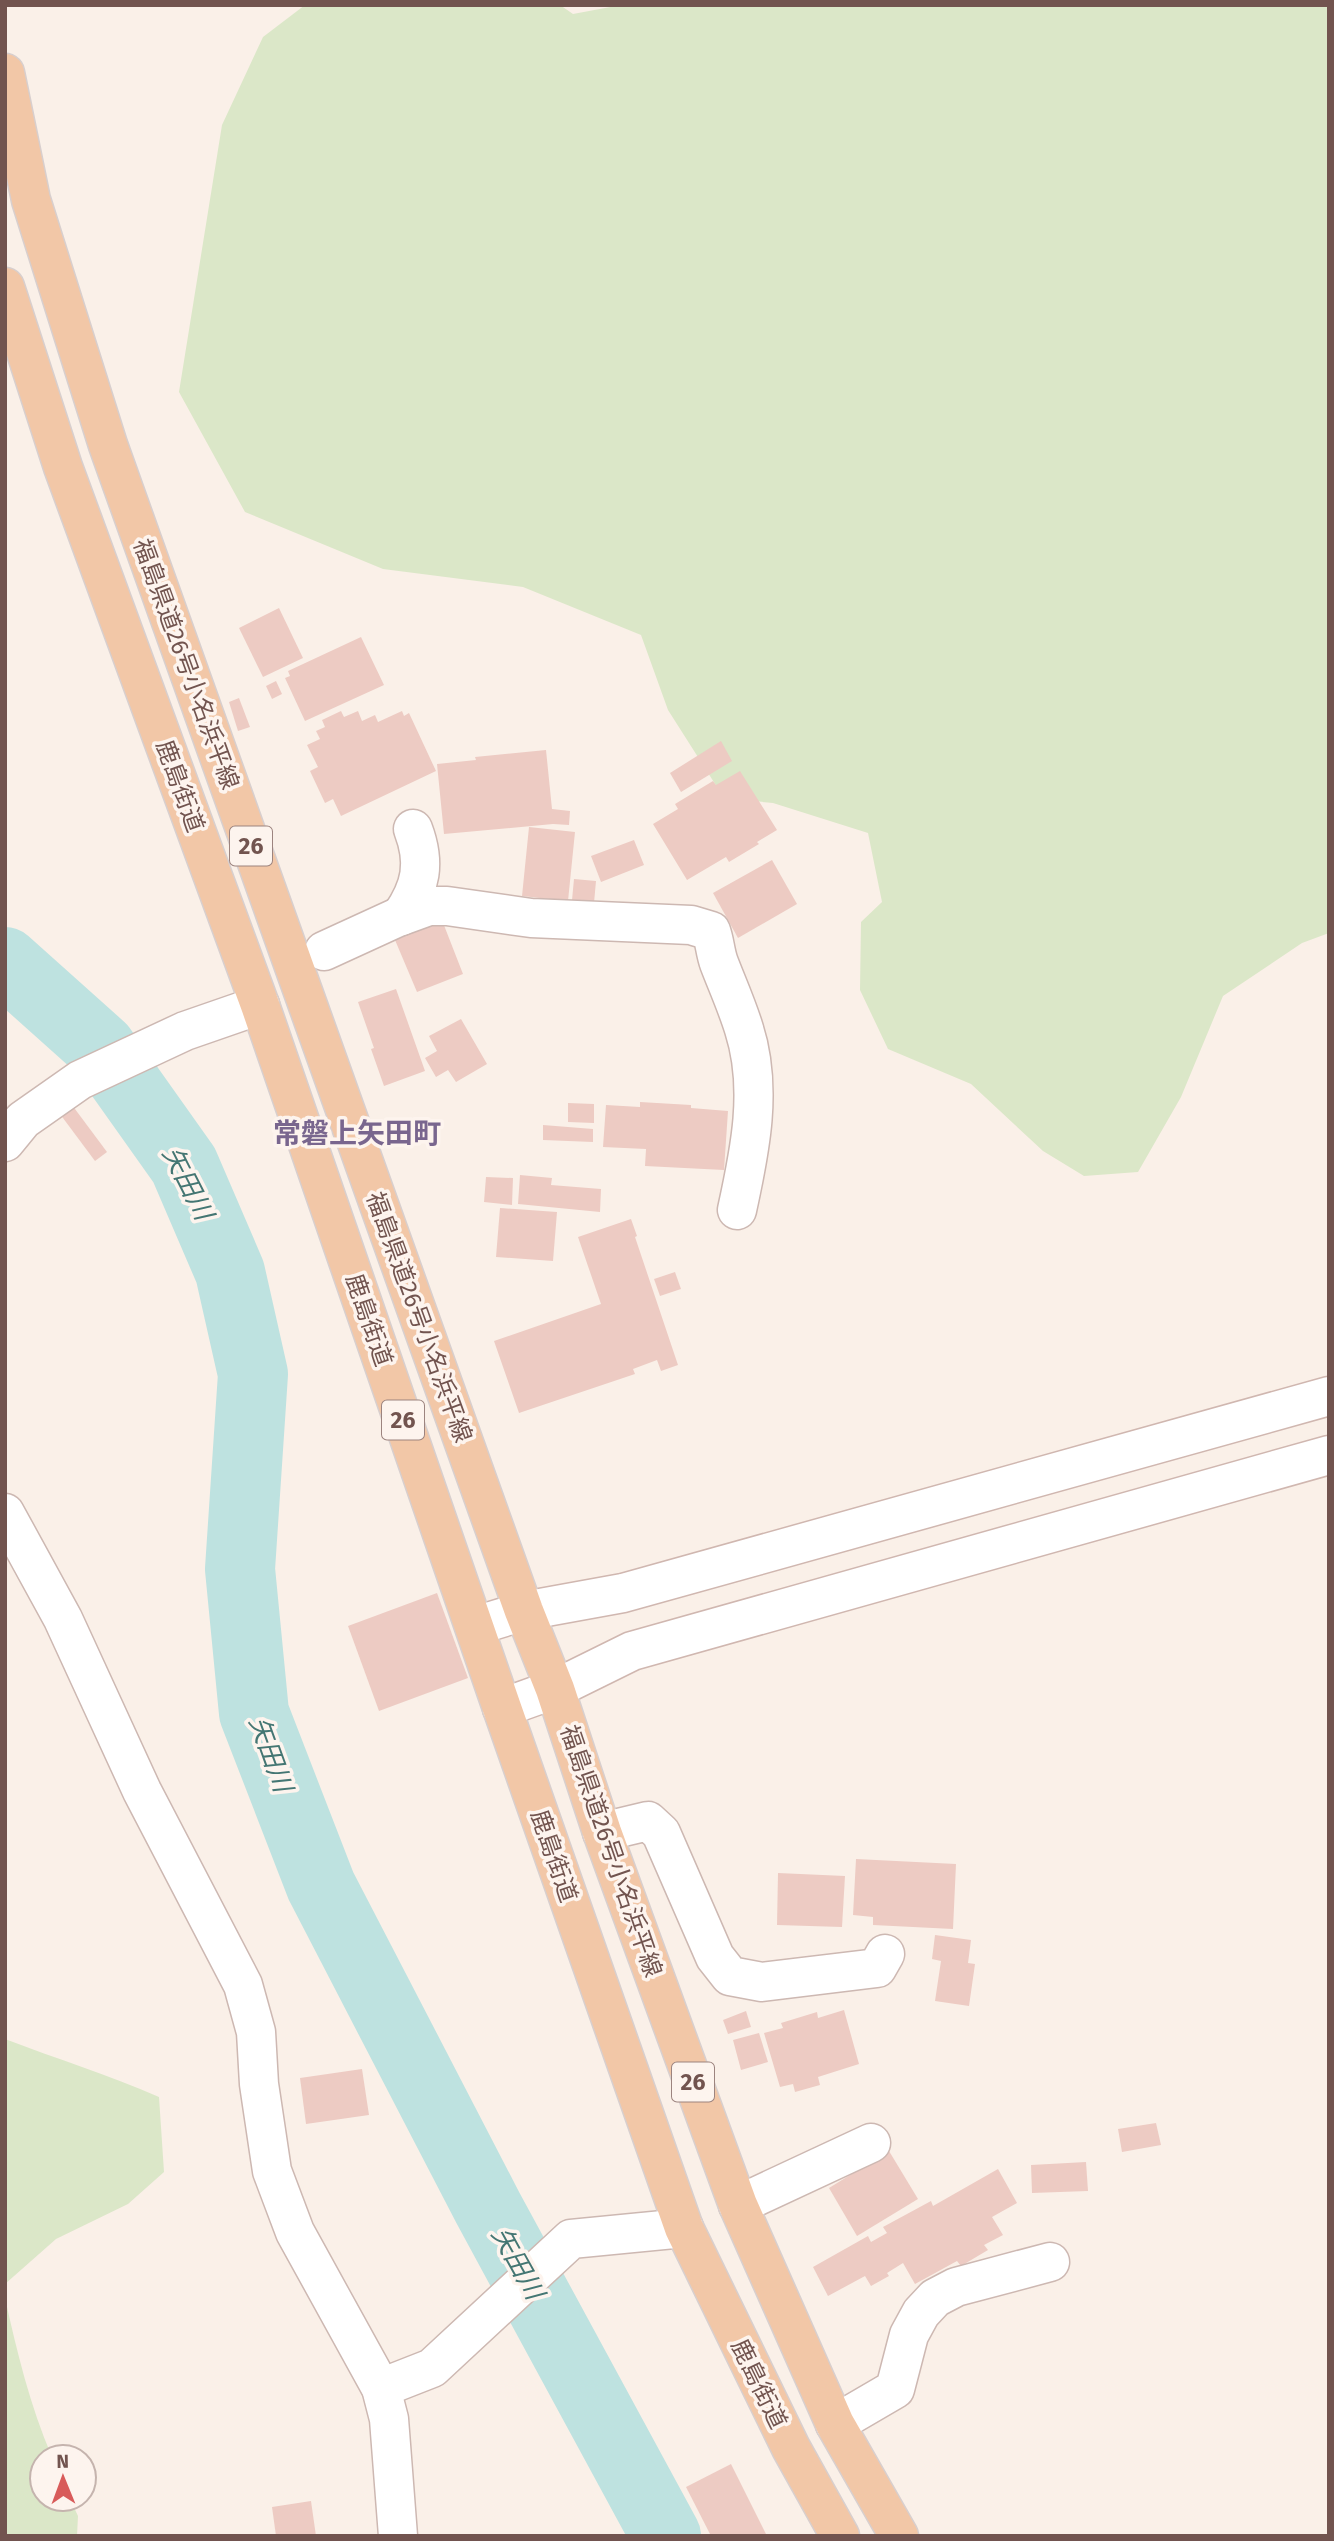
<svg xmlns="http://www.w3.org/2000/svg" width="1334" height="2541" viewBox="0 0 1334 2541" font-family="'Fira Sans','Noto Sans JP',sans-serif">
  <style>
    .green { fill: #dbe7c8 }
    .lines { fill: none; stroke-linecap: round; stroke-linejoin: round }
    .river { stroke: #bee2e0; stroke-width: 70 }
    .building { fill: #edcbc3 }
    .street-casing { stroke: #cdb8b2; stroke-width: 41 }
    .secondary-casing { stroke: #d0b7b0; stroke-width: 41 }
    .primary-casing { stroke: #d8cfce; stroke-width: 41 }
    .street { stroke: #fff; stroke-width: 38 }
    .secondary { stroke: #fff; stroke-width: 38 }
    .primary { stroke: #f2c7a7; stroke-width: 38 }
    .labels { text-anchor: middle; stroke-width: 7; stroke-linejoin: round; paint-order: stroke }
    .shield { fill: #fdf4ee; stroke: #9c847f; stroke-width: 2 }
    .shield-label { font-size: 23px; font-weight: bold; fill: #72544f }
    .street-label { font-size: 24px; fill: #72544f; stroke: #fdf4ee }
    .water-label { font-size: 26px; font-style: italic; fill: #447673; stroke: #fdf4ee }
    .quarter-label { font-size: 28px; font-weight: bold; fill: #79668e; stroke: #fdf4ee }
  </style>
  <rect width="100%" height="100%" fill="#faf0e8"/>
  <g class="green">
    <polygon points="305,5 560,5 573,14 621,5 1329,5 1329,933 1302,943 1223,996 1181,1097 1138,1172 1084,1176 1043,1151 971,1084 888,1049 860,990 861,922 882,902 868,833 773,803 724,798 668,710 641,635 523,587 383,569 245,512 179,392 222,125 263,37"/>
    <path d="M 5,2039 C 57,2059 109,2075 159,2097 L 164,2172 L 128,2204 L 56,2239 L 5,2284 Z"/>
    <path d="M 5,2298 C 17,2352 30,2406 52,2457 L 42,2457 L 42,2499 L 70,2499 L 78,2516 L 77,2536 L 5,2536 Z"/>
  </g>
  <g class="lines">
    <polyline class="river" points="5,962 101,1048 184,1165 230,1272 253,1374 240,1569 254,1713 321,1886 488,2208 666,2536"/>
  </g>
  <g class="building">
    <polygon points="279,608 303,658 263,677 239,628"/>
    <polygon points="361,637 384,685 305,721 285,678 290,676 288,671"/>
    <polygon points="276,681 282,694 272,699 266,686"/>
    <polygon points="239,698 250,727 238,731 229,702"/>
    <polygon points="341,711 344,717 358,711 362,721 375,715 378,722 402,711 404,716 409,713 436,771 341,816 333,799 325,803 310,771 318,767 307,745 320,739 316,731 325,727 322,720"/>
    <polygon points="721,741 732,761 681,792 670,773"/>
    <polygon points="546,750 552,809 570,811 569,825 553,824 444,834 437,764 476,760 475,757"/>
    <polygon points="740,771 777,830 757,842 759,844 729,862 726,857 687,880 653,824 678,809 675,804 713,781 716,785"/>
    <polygon points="529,827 575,832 568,901 522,896"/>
    <polygon points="634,840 644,865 601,882 591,856"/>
    <polygon points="772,860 797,904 738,938 713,893"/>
    <polygon points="574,879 596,881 594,903 572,900"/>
    <polygon points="440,915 463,974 417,992 395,940 403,937 401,931"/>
    <polygon points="396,989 425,1071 384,1086 371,1049 374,1048 358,1002"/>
    <polygon points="461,1019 487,1064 456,1082 448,1070 436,1077 425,1058 437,1051 429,1036"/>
    <polygon points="640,1102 691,1105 691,1108 728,1111 724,1170 645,1166 646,1149 603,1147 606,1105 640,1107"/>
    <polygon points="568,1103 594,1104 594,1123 568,1122"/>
    <polygon points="72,1105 107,1152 95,1161 60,1114"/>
    <polygon points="543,1125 593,1129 593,1142 543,1140"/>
    <polygon points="520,1175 552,1178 551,1185 601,1189 600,1212 518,1204"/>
    <polygon points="486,1177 513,1178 512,1205 484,1202"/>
    <polygon points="500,1208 557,1212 553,1261 496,1257"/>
    <polygon points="631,1219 637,1236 635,1237 678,1365 661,1371 657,1360 633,1369 635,1374 519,1413 494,1341 601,1304 578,1237"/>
    <polygon points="675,1272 681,1289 660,1296 654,1279"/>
    <polygon points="437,1593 468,1678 379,1711 348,1626"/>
    <polygon points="856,1859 956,1864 953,1929 873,1925 873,1917 853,1915"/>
    <polygon points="778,1873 845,1876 842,1927 777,1925"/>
    <polygon points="935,1935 971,1940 968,1963 975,1964 969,2006 935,2001 941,1961 932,1959"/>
    <polygon points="844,2010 859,2064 818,2077 820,2085 795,2092 793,2084 780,2087 764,2033 783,2028 781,2023 817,2012 818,2018"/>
    <polygon points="746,2011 751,2027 728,2034 723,2020"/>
    <polygon points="759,2033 768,2062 741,2070 733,2040"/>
    <polygon points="362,2069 369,2115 306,2124 300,2078"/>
    <polygon points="1156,2123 1161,2145 1122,2152 1118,2129"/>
    <polygon points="889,2151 918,2199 857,2236 829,2188"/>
    <polygon points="1086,2162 1088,2191 1032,2193 1031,2165"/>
    <polygon points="998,2169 1017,2203 992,2217 1003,2235 984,2245 988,2250 961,2266 957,2261 915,2284 903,2263 887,2273 889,2276 871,2286 865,2276 828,2296 813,2267 868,2236 871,2242 887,2233 883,2227 931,2201 933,2206"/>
    <polygon points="731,2464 767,2536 711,2536 686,2487"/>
    <polygon points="311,2501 316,2536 276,2536 272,2507"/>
  </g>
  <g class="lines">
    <g class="street-casing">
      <g id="street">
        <path d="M 401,916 C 421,887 426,863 413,829"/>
        <path d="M 324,951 L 396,918 L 429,906 L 447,906 L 531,918 L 691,925 L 711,931 C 715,942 715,952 719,963 C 727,984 737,1006 744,1029 C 763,1088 750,1151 737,1210"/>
        <polyline points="5,1142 23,1120 80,1080 185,1031 260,1005"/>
        <polyline points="5,1513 63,1619 142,1791 243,1985 256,2032 259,2084 272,2171 295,2232 381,2388 389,2419 398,2536"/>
        <polyline points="602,1832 648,1821 661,1833 715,1957 730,1976 762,1982 877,1968 885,1954"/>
        <polyline points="738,2205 871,2143"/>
        <polyline points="381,2388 432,2368 571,2239 684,2228"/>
        <polyline points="835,2424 895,2389 909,2335 921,2313 935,2298 956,2287 1050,2262"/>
      </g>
    </g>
    <g class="secondary-casing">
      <g id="secondary">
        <polyline points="475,1626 524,1611 623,1593 1329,1396"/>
        <polyline points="502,1708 555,1689 632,1651 1329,1455"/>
      </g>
    </g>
    <g class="primary-casing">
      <g id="primary">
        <polyline points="5,73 31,200 108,445 524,1611 555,1689 602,1832 738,2205 835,2424 899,2536"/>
        <polyline points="5,287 63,467 260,1005 502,1708 684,2228 791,2448 840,2536"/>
      </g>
    </g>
    <use href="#street" class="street"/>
    <use href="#secondary" class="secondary"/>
    <use href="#primary" class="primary"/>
  </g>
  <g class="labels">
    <g class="shield">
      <rect x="230" y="826.5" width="42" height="39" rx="5"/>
      <rect x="382" y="1400.5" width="42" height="39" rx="5"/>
      <rect x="672" y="2062.5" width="42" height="39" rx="5"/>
    </g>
    <g class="shield-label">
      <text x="251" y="854">26</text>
      <text x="403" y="1428">26</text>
      <text x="693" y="2090">26</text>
    </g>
    <g class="street-label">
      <text transform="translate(186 664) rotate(70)" y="8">福島県道26号小名浜平線</text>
      <text transform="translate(180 786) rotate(70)" y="8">鹿島街道</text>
      <text transform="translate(419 1317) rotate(70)" y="8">福島県道26号小名浜平線</text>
      <text transform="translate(369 1320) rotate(71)" y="8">鹿島街道</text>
      <text transform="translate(611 1851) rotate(71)" y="8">福島県道26号小名浜平線</text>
      <text transform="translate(554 1856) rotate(71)" y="8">鹿島街道</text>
      <text transform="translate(759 2384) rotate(64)" y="8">鹿島街道</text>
    </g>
    <g class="water-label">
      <text transform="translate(188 1183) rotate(63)" y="9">矢田川</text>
      <text transform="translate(271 1754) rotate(70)" y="9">矢田川</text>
      <text transform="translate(518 2263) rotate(61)" y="9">矢田川</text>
    </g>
    <g class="quarter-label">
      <text x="357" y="1143">常磐上矢田町</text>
    </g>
  </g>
  <rect width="1334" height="2541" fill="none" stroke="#72544f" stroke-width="14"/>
  <g transform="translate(63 2478) rotate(359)"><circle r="33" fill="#fdf4ee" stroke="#c5b4ae" stroke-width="2"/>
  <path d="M0-5L12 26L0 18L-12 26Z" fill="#d85b5a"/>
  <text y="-10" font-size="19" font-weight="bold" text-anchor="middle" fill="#72544f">N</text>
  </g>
</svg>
